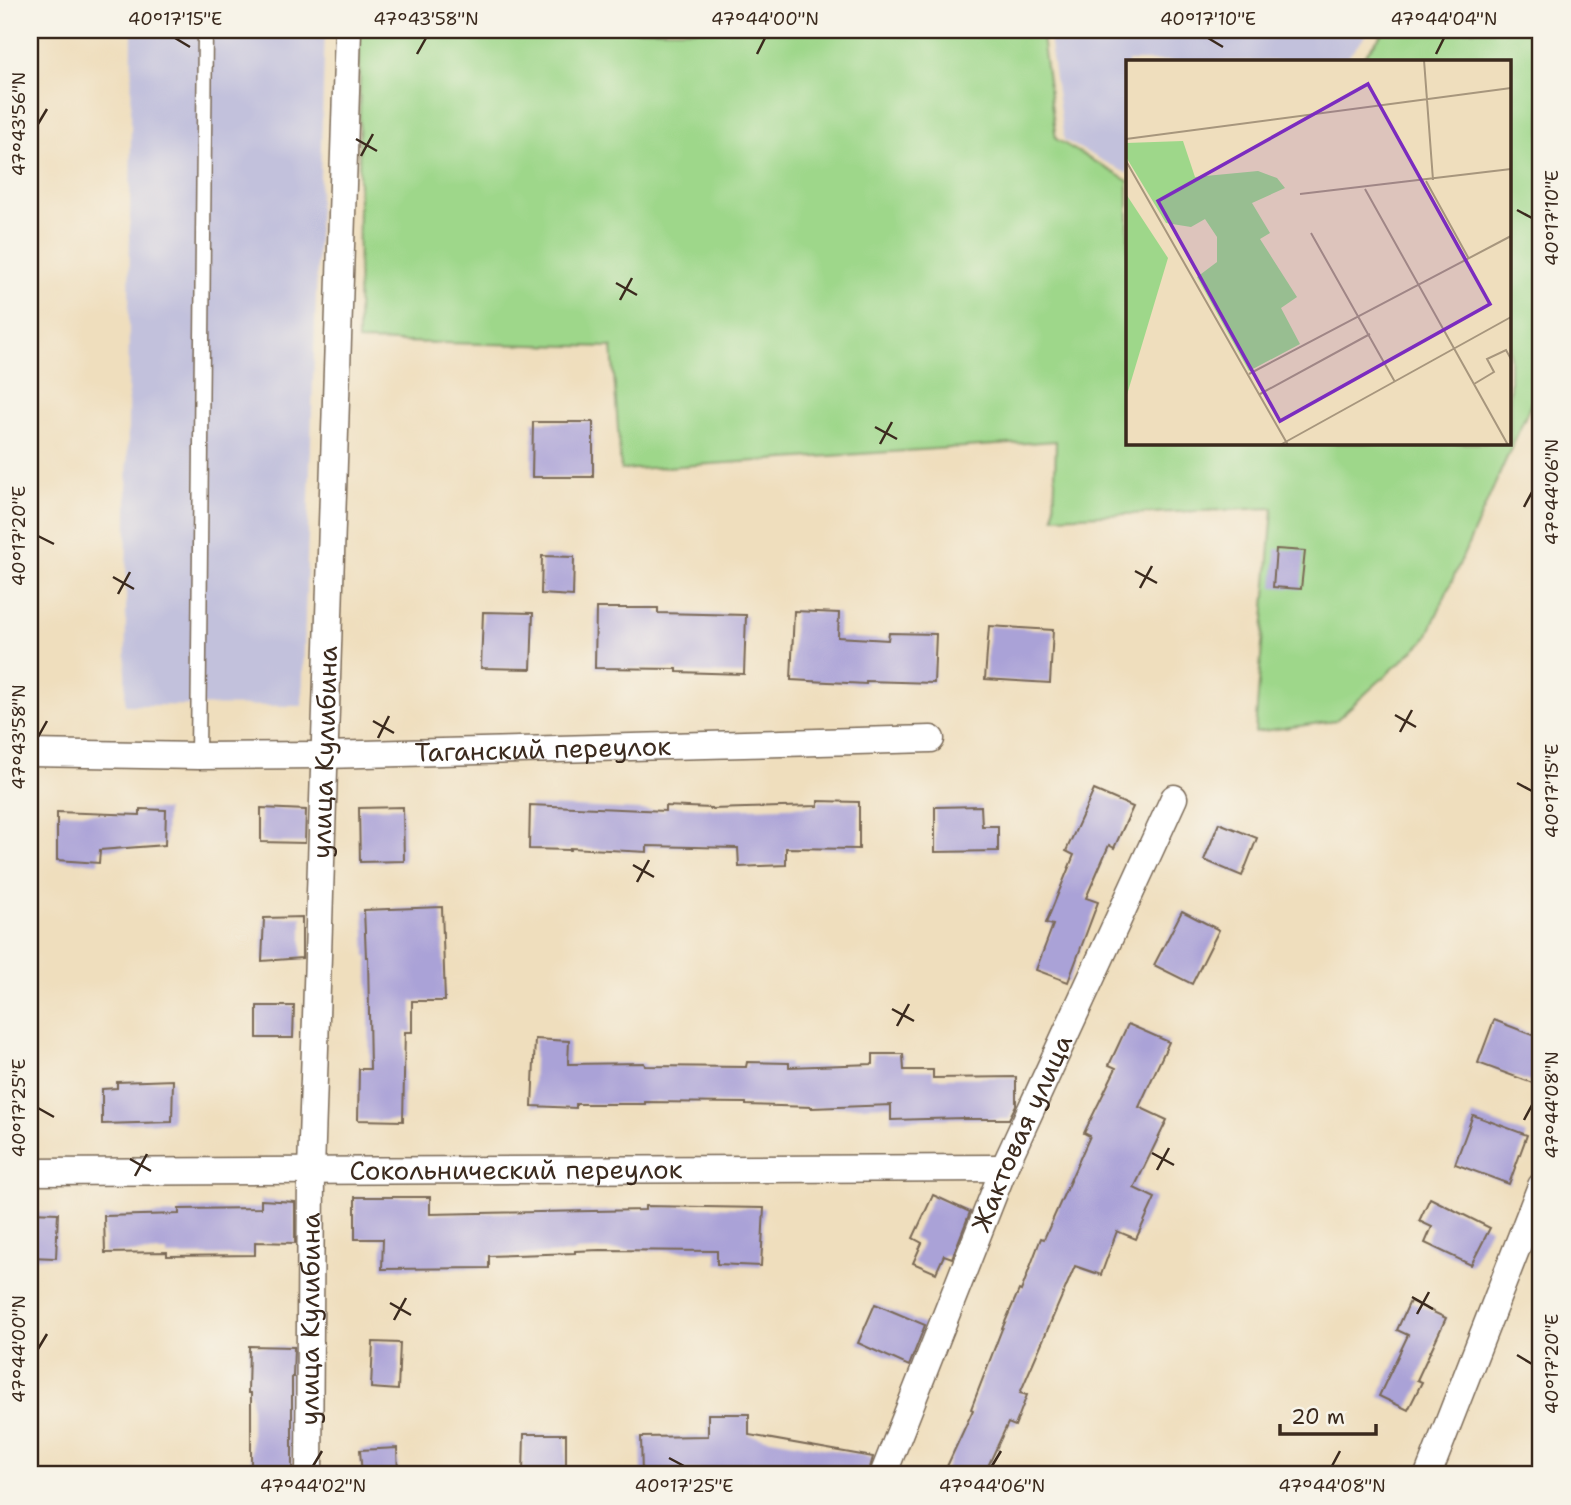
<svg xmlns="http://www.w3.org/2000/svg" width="1571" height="1505" viewBox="0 0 1571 1505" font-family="'Shantell Sans',sans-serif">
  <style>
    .industrial { fill: #c2c1dc }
    .green { fill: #9ed78a; stroke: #6c8054; stroke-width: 2 }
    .building { fill: #aaa2d7 }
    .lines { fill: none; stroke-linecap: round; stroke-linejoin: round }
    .lane-casing { stroke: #7a6956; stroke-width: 17 }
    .street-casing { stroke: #7a6956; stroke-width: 29 }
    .lane { stroke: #fff; stroke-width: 14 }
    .street { stroke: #fff; stroke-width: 26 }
    .ticks { fill: none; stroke: #3b2a1e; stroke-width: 2.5 }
    .labels { text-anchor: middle; stroke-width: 5; stroke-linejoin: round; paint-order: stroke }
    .street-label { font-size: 26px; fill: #3b2a1e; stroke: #f7f3e8 }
    .inset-road { fill: none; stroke: #a7967d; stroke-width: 2 }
    .view { fill: #7b2cbf; fill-opacity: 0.15; stroke: #7b2cbf; stroke-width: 3.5 }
    .inset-edge { fill: none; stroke: #3b2a1e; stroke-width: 3.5 }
    .neatline { fill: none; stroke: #3b2a1e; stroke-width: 2.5 }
    .ticks-label { font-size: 18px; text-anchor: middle; fill: #3b2a1e }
  </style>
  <rect width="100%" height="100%" fill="#f7f3e8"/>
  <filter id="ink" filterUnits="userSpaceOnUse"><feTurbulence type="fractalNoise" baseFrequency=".0143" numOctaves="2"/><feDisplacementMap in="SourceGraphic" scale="14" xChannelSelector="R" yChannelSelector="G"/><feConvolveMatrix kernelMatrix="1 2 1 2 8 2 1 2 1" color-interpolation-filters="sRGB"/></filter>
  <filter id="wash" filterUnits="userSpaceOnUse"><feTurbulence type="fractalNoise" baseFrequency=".00686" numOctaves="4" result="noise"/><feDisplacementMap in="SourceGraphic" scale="28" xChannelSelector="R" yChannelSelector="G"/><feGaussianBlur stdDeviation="1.57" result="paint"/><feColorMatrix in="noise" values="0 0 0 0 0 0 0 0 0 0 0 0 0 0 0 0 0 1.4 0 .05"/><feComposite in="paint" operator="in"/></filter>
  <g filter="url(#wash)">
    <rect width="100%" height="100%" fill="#efdebd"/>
    <g class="industrial">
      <polygon points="132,30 325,30 302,706 125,705"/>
      <polygon points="1048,30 1370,30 1344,61 1128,61 1128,174 1064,140"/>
    </g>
    <polygon class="green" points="360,30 1041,30 1056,139 1128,181 1128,443 1510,443 1510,61 1360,61 1385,30 1541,30 1541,381 1426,639 1335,721 1255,732 1273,508 1054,517 1056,441 621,470 612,347 358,341"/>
    <g id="blocks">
      <g class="building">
        <polygon points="533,422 593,422 593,477 532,477"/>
        <polygon points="1276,549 1305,551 1301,589 1273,587"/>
        <polygon points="542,556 574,557 573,596 541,594"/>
        <polygon points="596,608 658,608 658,613 746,615 744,674 677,672 677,669 595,668"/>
        <polygon points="794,611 839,613 838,637 888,640 889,633 936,634 934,683 866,681 866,684 791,680"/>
        <polygon points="483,612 533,613 531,669 481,668"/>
        <polygon points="989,626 1053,630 1050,683 985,679"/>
        <polygon points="1094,790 1133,807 1114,848 1109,845 1086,898 1098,902 1068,982 1036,970 1053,925 1046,923 1074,855 1066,851"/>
        <polygon points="818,801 859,802 859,849 786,848 786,865 739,867 738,848 647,846 647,852 570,848 570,850 529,849 530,805 665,811 665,806 711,808 711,809 818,806"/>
        <polygon points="981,806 982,826 998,826 998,851 935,852 935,807"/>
        <polygon points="403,807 404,861 360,862 359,808"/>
        <polygon points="261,808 306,810 305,843 261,842"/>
        <polygon points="140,809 166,810 165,845 100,850 99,863 57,860 57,812 140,815"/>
        <polygon points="1219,823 1257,838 1242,876 1204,860"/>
        <polygon points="442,907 445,1001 412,1001 412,1032 405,1032 403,1121 358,1120 359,1069 370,1069 368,957 366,957 364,910"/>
        <polygon points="1182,911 1219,930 1192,984 1154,965"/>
        <polygon points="302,917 302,958 262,961 264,918"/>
        <polygon points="257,1006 294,1006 293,1038 257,1038"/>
        <polygon points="1494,1020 1541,1038 1541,1065 1535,1084 1478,1063"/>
        <polygon points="1128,1024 1169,1042 1139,1107 1167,1120 1134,1188 1155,1198 1136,1239 1117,1231 1101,1275 1075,1266 1020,1393 1027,1395 1015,1426 1008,1423 984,1475 943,1475 973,1410 971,1409 1002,1329 1019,1290 1021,1291 1041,1238 1044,1239 1090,1136 1084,1133 1116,1068 1109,1065"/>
        <polygon points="535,1039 569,1041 568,1064 644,1063 645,1066 746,1067 747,1062 789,1063 789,1067 873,1064 873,1054 903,1054 904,1070 933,1070 933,1078 1016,1077 1016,1105 1009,1119 963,1119 963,1118 891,1120 891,1105 812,1108 812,1107 746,1105 746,1103 645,1102 645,1104 576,1104 576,1108 532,1106"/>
        <polygon points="173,1080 172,1122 102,1124 102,1089 117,1088 117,1082"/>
        <polygon points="1473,1115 1527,1135 1509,1184 1455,1164"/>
        <polygon points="933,1195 970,1212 952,1258 944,1255 936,1273 913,1263 922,1243 913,1238"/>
        <polygon points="355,1197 430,1197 430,1214 645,1210 645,1206 764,1208 761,1266 717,1264 717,1251 600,1250 575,1251 575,1253 489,1256 489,1268 382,1269 383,1239 355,1239"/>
        <polygon points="1430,1198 1490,1228 1471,1265 1425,1243 1432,1227 1419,1221"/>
        <polygon points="261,1200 295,1202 295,1243 255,1242 255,1255 167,1256 167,1252 105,1253 104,1216 179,1214 179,1209 261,1208"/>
        <polygon points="30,1212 58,1213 56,1258 30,1257"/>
        <polygon points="1410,1301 1446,1318 1417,1380 1422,1382 1408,1410 1379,1396 1408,1335 1397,1330"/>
        <polygon points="875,1304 925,1325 909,1366 858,1343"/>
        <polygon points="373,1342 400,1343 398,1390 371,1388"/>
        <polygon points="249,1346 294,1347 293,1377 292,1377 292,1473 251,1473 251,1393 248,1393"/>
        <polygon points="708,1414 749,1414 749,1435 873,1457 868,1475 784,1475 785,1471 682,1470 682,1475 642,1475 641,1437 708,1436"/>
        <polygon points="524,1434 566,1434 566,1473 523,1473"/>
        <polygon points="397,1448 398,1475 362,1475 360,1450"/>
      </g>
    </g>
  </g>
  <g filter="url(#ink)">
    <use href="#blocks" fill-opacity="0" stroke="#7a6956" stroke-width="2"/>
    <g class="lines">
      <g class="lane-casing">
        <polyline id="lane" points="198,756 205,30"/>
      </g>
      <g class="street-casing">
        <g id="street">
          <path id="s1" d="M 30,753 L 198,756 L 325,755 L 931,739"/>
          <path id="s2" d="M 30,1172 L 1004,1168"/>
          <path id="s3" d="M 309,1475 L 311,1171 L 348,30"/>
          <path id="s4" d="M 883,1475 L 1004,1168 L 1174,798"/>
          <polyline points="1428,1475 1541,1186"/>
        </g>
      </g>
      <use href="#lane" class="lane"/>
      <use href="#street" class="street"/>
    </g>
  </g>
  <path class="ticks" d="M 175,38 L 190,47M 1208,38 L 1223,47M 417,54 L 426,38M 757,54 L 765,38M 1436,54 L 1444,38M 38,124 L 47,109M 356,139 L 377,151M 361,156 L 373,134M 1517,210 L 1532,218M 616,283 L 637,295M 620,300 L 632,278M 875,427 L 897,439M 880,444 L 892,422M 1524,507 L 1532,492M 38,536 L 54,544M 1135,571 L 1157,583M 113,577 L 134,589M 1140,588 L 1152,566M 118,594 L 130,572M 1395,715 L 1416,727M 373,721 L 394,733M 1400,732 L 1412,710M 38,737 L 47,721M 378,738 L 389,716M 1517,783 L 1532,791M 633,865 L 654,877M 637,882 L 649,860M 892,1009 L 914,1021M 897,1026 L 909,1004M 38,1108 L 54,1117M 1524,1120 L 1532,1105M 1152,1153 L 1174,1165M 130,1159 L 151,1171M 1157,1170 L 1169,1148M 135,1176 L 147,1154M 1412,1297 L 1433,1309M 390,1303 L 411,1315M 1417,1314 L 1429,1292M 394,1320 L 406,1298M 38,1349 L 47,1334M 1517,1355 L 1532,1364M 669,1458 L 684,1466M 313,1466 L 322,1451M 992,1466 L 1001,1451M 1332,1466 L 1340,1451"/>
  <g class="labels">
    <g class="street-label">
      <text dy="9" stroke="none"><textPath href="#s1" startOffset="513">Таганский переулок</textPath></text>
      <text dy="9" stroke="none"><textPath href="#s3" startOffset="723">улица Кулибина</textPath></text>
      <text dy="9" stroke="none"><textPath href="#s4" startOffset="369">Жактовая улица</textPath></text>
      <text dy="9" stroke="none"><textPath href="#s2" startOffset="486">Сокольнический переулок</textPath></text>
      <text dy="9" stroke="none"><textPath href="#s3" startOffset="156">улица Кулибина</textPath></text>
    </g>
  </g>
  <g transform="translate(1126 60)">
    <rect width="385" height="385" fill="#efdebd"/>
    <path d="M 57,81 L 69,117 L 132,111 L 151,118 L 159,128 L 126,143 L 144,173 L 134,179 L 171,237 L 155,248 L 174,284 L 123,311 L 71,217 L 91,202 L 91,177 L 79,159 L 65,167 L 40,163 L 0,97 L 0,83 ZM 0,134 L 42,198 L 0,338 Z" fill="#9ed78a"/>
    <path class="inset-road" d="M 298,0 L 307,120M 0,79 L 385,28M 0,101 L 162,385M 300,121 L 343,199M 239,129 L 382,385M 174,134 L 385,109M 185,173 L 269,322M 123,314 L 385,176M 348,324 L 368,312 L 361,299 L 380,290 L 385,299M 134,334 L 244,274M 154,385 L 385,257"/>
    <path class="view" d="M 242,24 L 364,244 L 154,361 L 32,141 Z"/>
    <rect width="385" height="385" class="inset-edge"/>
  </g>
  <rect width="1571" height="1505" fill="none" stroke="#f7f3e8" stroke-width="77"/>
  <path d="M1280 1424v10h96v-10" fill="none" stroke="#3b2a1e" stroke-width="3.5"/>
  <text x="1291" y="1424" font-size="21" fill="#3b2a1e" stroke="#f7f3e8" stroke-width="5" paint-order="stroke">20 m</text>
  <rect x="38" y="38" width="1494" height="1428" class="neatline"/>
  <g class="ticks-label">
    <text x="175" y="25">40°17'15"E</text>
    <text x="426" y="25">47°43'58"N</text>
    <text x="765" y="25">47°44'00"N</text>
    <text x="1208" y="25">40°17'10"E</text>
    <text x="1444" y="25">47°44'04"N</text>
    <text transform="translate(19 124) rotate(-90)" y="6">47°43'56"N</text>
    <text transform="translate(1552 218) rotate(-90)" y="6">40°17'10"E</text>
    <text transform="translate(1552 492) rotate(-90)" y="6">47°44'06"N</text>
    <text transform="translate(19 536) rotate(-90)" y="6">40°17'20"E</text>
    <text transform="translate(19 737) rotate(-90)" y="6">47°43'58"N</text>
    <text transform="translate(1552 791) rotate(-90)" y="6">40°17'15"E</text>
    <text transform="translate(1552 1105) rotate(-90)" y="6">47°44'08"N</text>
    <text transform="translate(19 1108) rotate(-90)" y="6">40°17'25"E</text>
    <text transform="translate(19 1349) rotate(-90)" y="6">47°44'00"N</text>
    <text transform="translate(1552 1364) rotate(-90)" y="6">40°17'20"E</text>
    <text x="313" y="1492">47°44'02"N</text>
    <text x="684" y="1492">40°17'25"E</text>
    <text x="992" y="1492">47°44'06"N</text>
    <text x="1332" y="1492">47°44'08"N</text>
  </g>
</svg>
